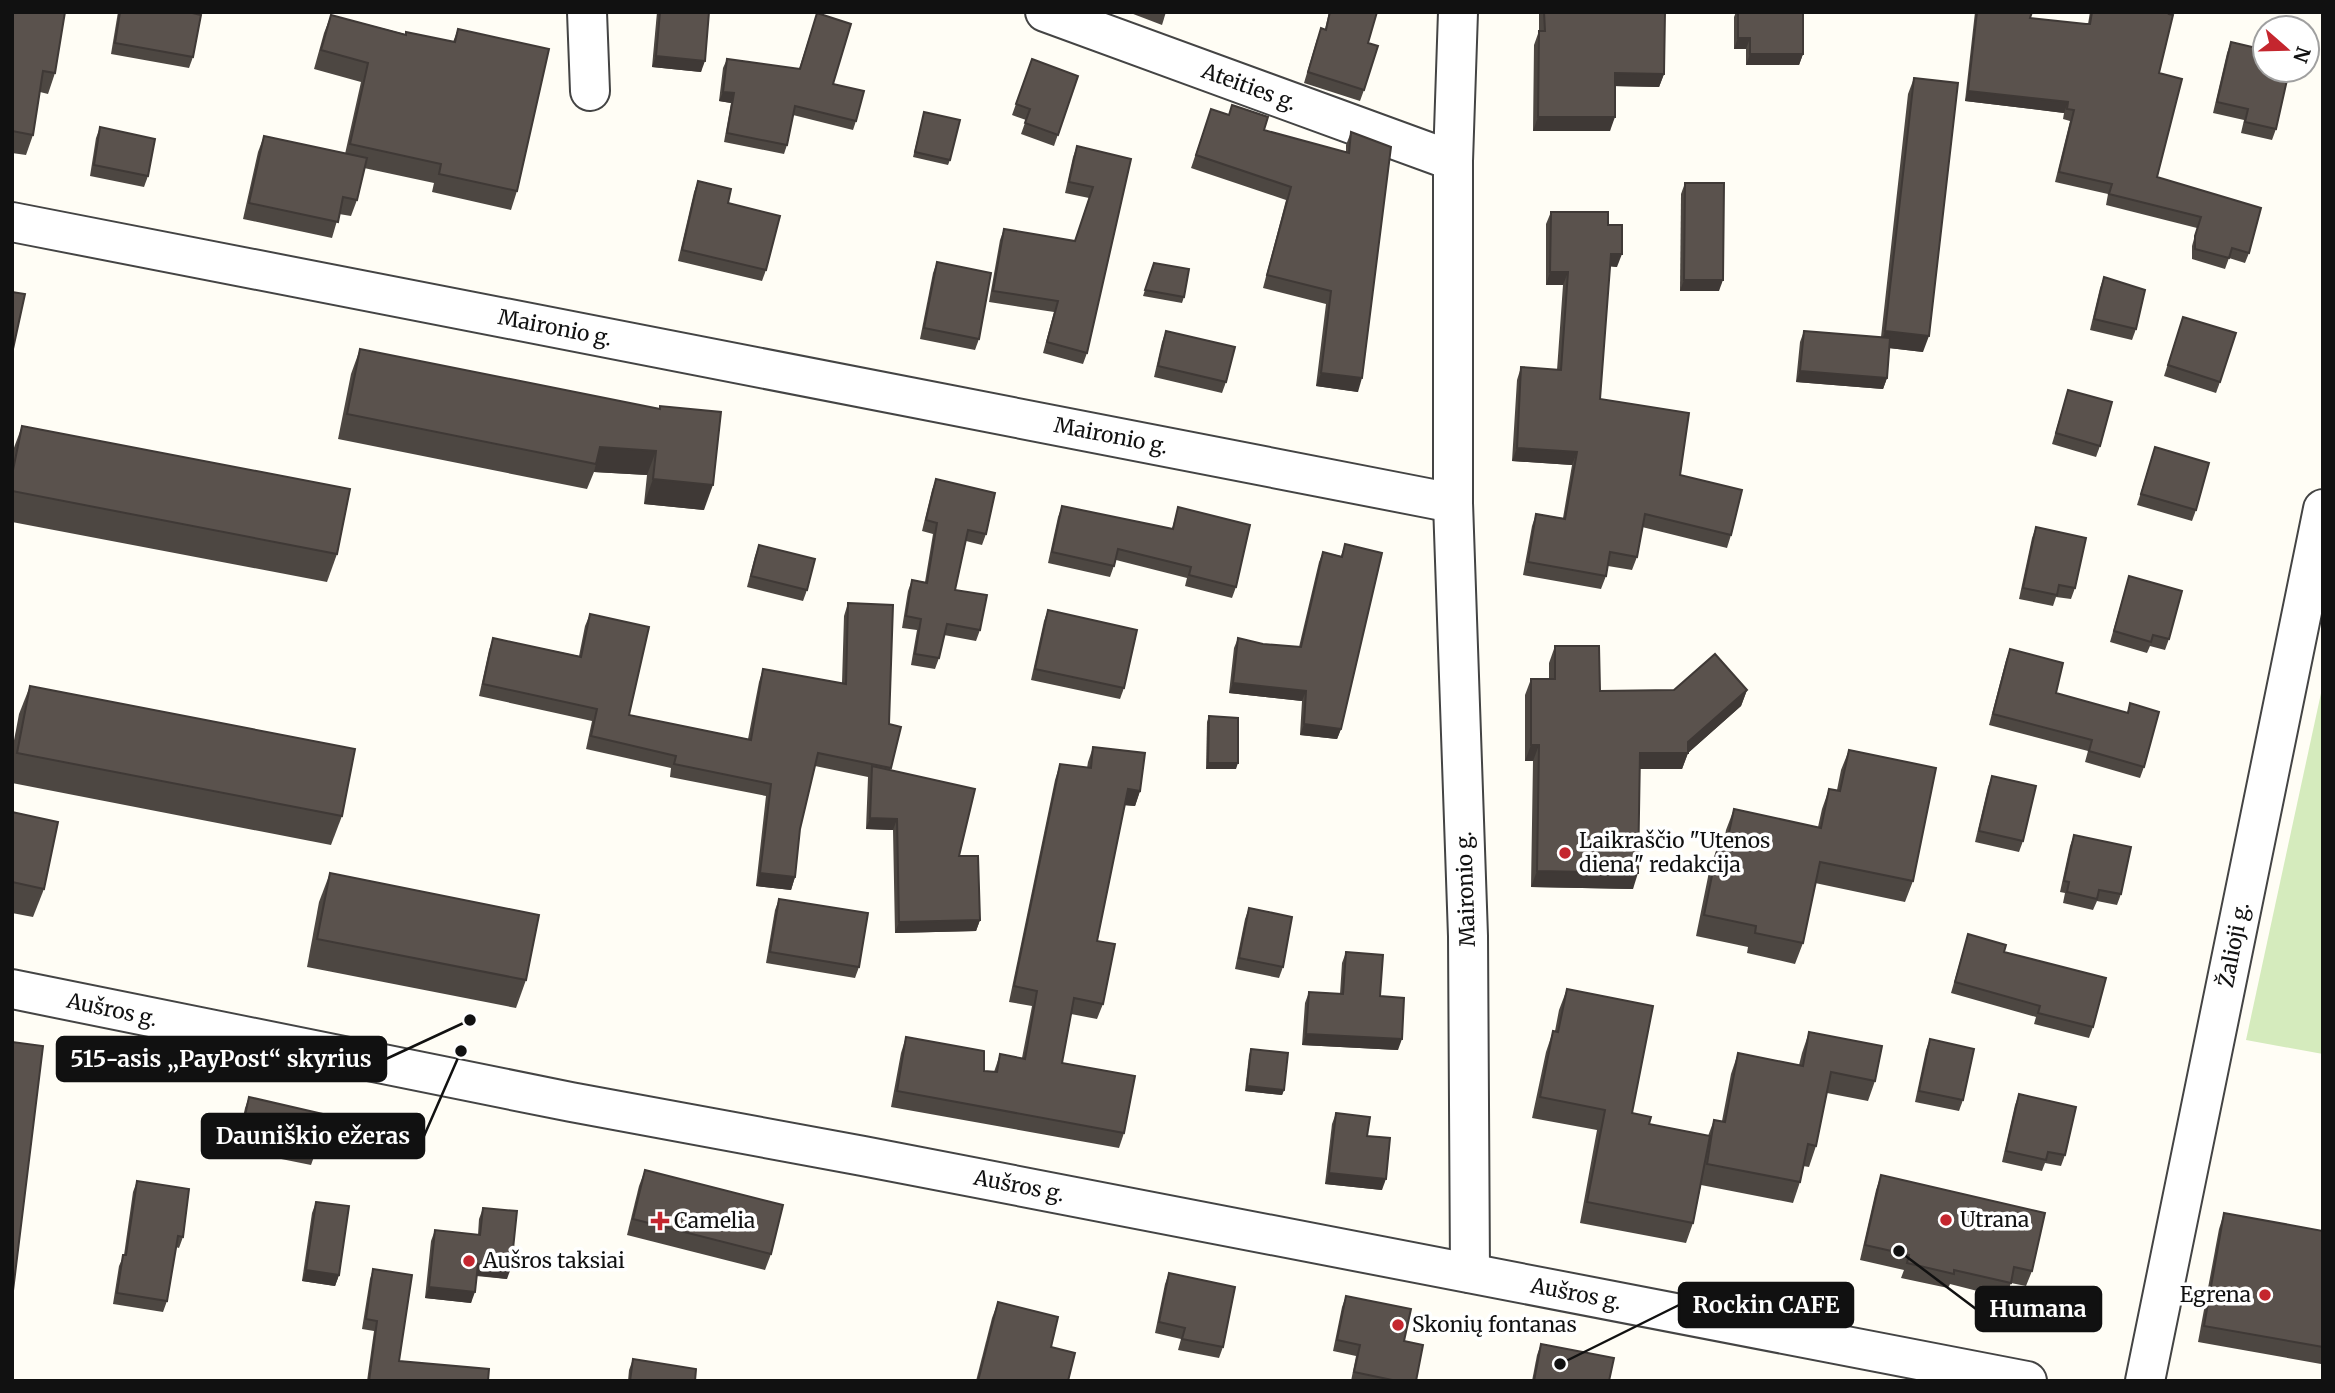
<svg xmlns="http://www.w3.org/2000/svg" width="2335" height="1393" viewBox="0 0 2335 1393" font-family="Merriweather,serif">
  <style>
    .green { fill: #d5ebbd }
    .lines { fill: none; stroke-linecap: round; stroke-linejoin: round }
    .minor-casing { stroke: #444; stroke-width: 42 }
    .minor { stroke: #fff; stroke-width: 38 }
    .wall { fill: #4d4742 }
    .shaded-wall { fill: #3f3936 }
    .building { fill: #5a524d; stroke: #3f3936; stroke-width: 2 }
    .poi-dot { fill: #c4262e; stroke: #fff; stroke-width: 2.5 }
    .labels { text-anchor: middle; stroke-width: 7; stroke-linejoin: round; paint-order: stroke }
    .street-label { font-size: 21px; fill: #111; stroke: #fff }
    .poi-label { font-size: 21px; fill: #111; stroke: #fff; text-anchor: start }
    .leader { fill: none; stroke: #111; stroke-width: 2.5 }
    .callout-dot { fill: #111; stroke: #fff; stroke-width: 2.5 }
    .callout { fill: #111; stroke: #111; stroke-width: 2.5 }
    .callout-label { font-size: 23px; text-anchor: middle; font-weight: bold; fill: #fff }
  </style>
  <rect width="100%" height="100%" fill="#fffdf5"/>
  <polygon class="green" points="2323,684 2323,1054 2246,1040"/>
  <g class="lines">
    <g class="minor-casing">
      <g id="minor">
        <polyline points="587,12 590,91"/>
        <polyline points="1045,12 1453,161"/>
        <polyline points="1458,12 1453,161 1453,503 1468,936 1470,1273"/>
        <polyline points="12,222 1453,503"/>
        <polyline points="12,989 571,1102 863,1156 2027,1381"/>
        <polyline points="2145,1381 2323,509"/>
      </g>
    </g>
    <use href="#minor" class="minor"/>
  </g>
  <g class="wall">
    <polygon points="12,12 55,73 48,94 40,92 33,135 26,155 12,153"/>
    <polygon points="118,12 192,12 193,57 189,68 111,54"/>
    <polygon points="657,12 709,12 701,72 652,67"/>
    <polygon points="1128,12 1166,12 1162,25"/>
    <polygon points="1329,12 1377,12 1368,43 1364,90 1360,101 1304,83 1317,39 1325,29"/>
    <polygon points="1539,12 1665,12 1664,74 1659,87 1615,86 1610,131 1533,131 1534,45 1539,31"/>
    <polygon points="1736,12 1803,12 1803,54 1799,65 1746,65 1746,49 1734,49 1734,17"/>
    <polygon points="1975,12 2032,12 2030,18 2086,24 2088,24 2090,12 2170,12 2159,73 2157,177 2249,253 2245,263 2229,258 2225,269 2192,259 2192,246 2197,228 2106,205 2108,194 2055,182 2070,121 2063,119 2064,113 1965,101"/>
    <polygon points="817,13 833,84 856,121 853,130 793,115 787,145 784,154 724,142 731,103 719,101 723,68 727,59 799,69"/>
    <polygon points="331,15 405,34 453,42 458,29 517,191 511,210 432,192 434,183 364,168 357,200 351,216 339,214 332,238 243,219 258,152 264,136 345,154 361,82 314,69 324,33"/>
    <polygon points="2231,42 2276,129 2272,140 2241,133 2244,120 2213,113 2227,53"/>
    <polygon points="1032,59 1078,76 1054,146 1021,134 1026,120 1012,115"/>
    <polygon points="1914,78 1923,352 1889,348 1887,378 1883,389 1796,382 1800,342 1804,331 1881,337 1908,94"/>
    <polygon points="1211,109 1264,130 1346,152 1346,145 1351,132 1358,392 1316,386 1326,304 1263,288 1286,200 1191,168"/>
    <polygon points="924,112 950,160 948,165 913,157"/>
    <polygon points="100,127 148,176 144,187 90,176 96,138"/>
    <polygon points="1077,146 1131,159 1087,353 1083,364 1043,353 1054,312 989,302 1000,240 1004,229 1075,241 1089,198 1065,193 1073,157"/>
    <polygon points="698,181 728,203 766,270 762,281 678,261 694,192"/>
    <polygon points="1685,183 1719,291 1680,291 1681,194"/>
    <polygon points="1551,212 1608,225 1617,267 1610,266 1600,399 1680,475 1731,535 1727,548 1642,527 1637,557 1632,570 1608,566 1606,576 1601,589 1523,575 1532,526 1536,514 1563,518 1572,465 1512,461 1517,380 1521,367 1557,370 1563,285 1546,285 1546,224"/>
    <polygon points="937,262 979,339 975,350 920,339 933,273"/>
    <polygon points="1154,263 1184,297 1182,303 1143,296"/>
    <polygon points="2104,277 2136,329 2132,340 2090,330 2100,288"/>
    <polygon points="2183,317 2220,382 2216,393 2164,376"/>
    <polygon points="1166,331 1226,382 1222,393 1154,377 1162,342"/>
    <polygon points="360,349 659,409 660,406 704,510 644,504 647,475 594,472 587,489 338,439 351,374"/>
    <polygon points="2068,390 2100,446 2096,457 2052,444"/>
    <polygon points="22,426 337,554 327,582 12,522 12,453"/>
    <polygon points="2155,447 2196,510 2192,521 2137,505"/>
    <polygon points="936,479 986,534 982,545 966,541 955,590 980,630 976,641 944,635 939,658 935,669 911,665 917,630 902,628 908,591 912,580 925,582 933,534 922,531 932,490"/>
    <polygon points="1062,506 1172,529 1178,507 1236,587 1232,598 1185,586 1187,578 1116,560 1110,577 1048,563 1058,517"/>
    <polygon points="2036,527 2075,588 2071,599 2056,597 2053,606 2019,599 2032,538"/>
    <polygon points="1345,544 1341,729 1337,739 1300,735 1302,701 1229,693 1234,648 1238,638 1263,644 1299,647 1319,562 1323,552 1341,556"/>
    <polygon points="759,545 807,590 803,601 747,587 755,556"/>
    <polygon points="2129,576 2169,639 2165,650 2150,646 2147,653 2110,642"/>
    <polygon points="848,603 889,724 901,727 890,770 959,856 980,920 976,931 895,933 893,830 866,829 868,777 815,766 800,829 795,877 791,890 756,886 766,796 670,777 671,768 586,749 592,721 479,696 489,650 493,638 579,656 585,626 590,614 629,715 748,739 759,682 763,669 842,683 844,616"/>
    <polygon points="1048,610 1124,688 1120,699 1031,680 1044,621"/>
    <polygon points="1555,646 1600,691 1747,690 1741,706 1688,753 1682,769 1640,769 1633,889 1531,887 1533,761 1525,761 1525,695 1531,679 1549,679 1549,663"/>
    <polygon points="2010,649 2056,693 2127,713 2130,703 2144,767 2140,778 2085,762 2088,751 1989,725 2006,660"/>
    <polygon points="30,686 342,816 331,845 12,783 12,751 19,714"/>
    <polygon points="1209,716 1236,769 1206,769 1207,722"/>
    <polygon points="1093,747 1140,791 1135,806 1125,805 1097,941 1103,1004 1097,1019 1071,1014 1062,1063 1124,1133 1119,1148 891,1107 901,1053 906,1037 984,1071 994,1072 1000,1054 1022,1058 1032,1006 1009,1002 1055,780 1060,764 1087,768 1088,762"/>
    <polygon points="1849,750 1913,881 1905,902 1815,883 1803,943 1795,964 1747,953 1748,947 1696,936 1710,867 1718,846 1723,847 1726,830 1734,809 1818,827 1822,809 1829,789 1837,790 1841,770"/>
    <polygon points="1992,776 2023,841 2019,852 1975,842 1988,787"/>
    <polygon points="12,812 44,889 33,917 12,913"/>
    <polygon points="2074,835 2121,894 2117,905 2097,901 2093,910 2063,903 2065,893 2060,892 2070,846"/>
    <polygon points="330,873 526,980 516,1008 307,967 319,902"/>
    <polygon points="779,899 859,967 855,978 766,963 775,910"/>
    <polygon points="1249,908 1283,967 1279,978 1235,969 1245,919"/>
    <polygon points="1968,934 2004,952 2093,1027 2089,1038 2034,1024 2036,1017 1951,993"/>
    <polygon points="1346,952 1380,996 1398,1050 1302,1045 1305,1003 1309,992 1340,994 1342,963"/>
    <polygon points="1567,989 1632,1113 1649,1124 1708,1136 1714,1120 1722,1121 1731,1074 1738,1053 1799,1065 1802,1053 1809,1032 1875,1081 1868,1101 1827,1093 1816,1146 1809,1167 1803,1166 1800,1182 1793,1203 1701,1185 1693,1223 1686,1243 1580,1223 1597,1130 1532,1118 1546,1052 1553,1031 1555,1031 1559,1010"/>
    <polygon points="1930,1039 1963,1100 1959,1111 1915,1102 1926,1050"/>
    <polygon points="1251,1049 1284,1090 1282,1095 1245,1091 1249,1055"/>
    <polygon points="2019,1094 2065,1155 2061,1166 2045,1163 2042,1171 2002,1162 2015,1105"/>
    <polygon points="249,1097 315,1154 311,1165 236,1150 245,1108"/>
    <polygon points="1336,1113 1367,1136 1382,1190 1325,1184 1332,1124"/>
    <polygon points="645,1170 771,1254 765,1270 627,1235 639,1186"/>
    <polygon points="1881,1175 2032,1271 2026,1286 2011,1283 2005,1298 1950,1284 1948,1288 1901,1278 1904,1270 1860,1260 1876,1190"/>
    <polygon points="137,1181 183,1237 179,1248 176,1247 167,1301 163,1312 113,1304 119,1266 124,1255 133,1192"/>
    <polygon points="316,1202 339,1275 335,1286 302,1281 312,1213"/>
    <polygon points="483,1208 507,1279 476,1276 471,1303 425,1298 431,1241 435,1230 478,1235 479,1219"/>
    <polygon points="2224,1213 2323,1231 2323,1358 2321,1364 2198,1342 2219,1229"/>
    <polygon points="373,1269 399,1361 488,1381 367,1381 374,1331 362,1329 370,1279"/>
    <polygon points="1169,1273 1223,1347 1219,1358 1178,1350 1181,1339 1155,1333 1165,1284"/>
    <polygon points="1346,1296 1404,1341 1416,1381 1351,1381 1356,1356 1333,1351 1342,1307"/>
    <polygon points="998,1302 1051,1347 1068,1381 976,1381 992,1318"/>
    <polygon points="1541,1344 1609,1381 1532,1381 1537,1355"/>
    <polygon points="633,1359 695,1381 628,1381 629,1370"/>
  </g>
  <g class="shaded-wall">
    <polygon points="1738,38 1750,38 1746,49 1734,49"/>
    <polygon points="1750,54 1803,54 1799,65 1746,65"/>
    <polygon points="656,56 705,61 701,72 652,67"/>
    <polygon points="1615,73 1664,74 1659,87 1610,86"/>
    <polygon points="1968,91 2068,102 2064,113 1965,101"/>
    <polygon points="723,92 734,93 731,103 719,101"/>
    <polygon points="1538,117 1615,117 1610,131 1533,131"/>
    <polygon points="1611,254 1622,254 1617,267 1606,266"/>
    <polygon points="1550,272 1568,272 1563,285 1546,285"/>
    <polygon points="1684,280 1723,280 1719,291 1680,291"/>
    <polygon points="1885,331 1929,336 1923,352 1880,347"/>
    <polygon points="1800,371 1887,378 1883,389 1796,382"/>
    <polygon points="1321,373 1362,378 1358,392 1316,386"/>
    <polygon points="600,447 656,451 647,475 594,472"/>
    <polygon points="1517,448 1577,452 1572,465 1512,461"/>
    <polygon points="653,479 713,485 704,510 644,504"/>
    <polygon points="1233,683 1306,691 1302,701 1229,693"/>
    <polygon points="1747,690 1741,706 1688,753 1682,769 1634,769 1640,753 1688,742"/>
    <polygon points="1304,724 1341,729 1337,739 1300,735"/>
    <polygon points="1531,745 1539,745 1533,761 1525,761"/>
    <polygon points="1208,763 1238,763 1236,769 1206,769"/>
    <polygon points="1128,789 1140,791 1135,806 1122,805"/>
    <polygon points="870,818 897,819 893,830 866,829"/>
    <polygon points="1537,871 1638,873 1633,889 1531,887"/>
    <polygon points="760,873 795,877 791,890 756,886"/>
    <polygon points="980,920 976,931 895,933 899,922"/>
    <polygon points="1306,1034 1402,1039 1398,1050 1302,1045"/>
    <polygon points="1247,1086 1284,1090 1282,1095 1245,1091"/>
    <polygon points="1329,1173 1386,1179 1382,1190 1325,1184"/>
    <polygon points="478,1264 511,1268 507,1279 474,1275"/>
    <polygon points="306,1270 339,1275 335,1286 302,1281"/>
    <polygon points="429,1287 475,1292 471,1303 425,1298"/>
  </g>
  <g class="building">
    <polygon points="12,12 65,12 55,73 43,71 33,135 12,131"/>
    <polygon points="120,12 192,12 192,13 201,15 193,57 115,43"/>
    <polygon points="660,12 709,12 705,61 656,56"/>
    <polygon points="1330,12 1377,12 1368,43 1378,46 1364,90 1308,72 1321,28 1326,30"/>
    <polygon points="1544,12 1665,12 1664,74 1615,73 1615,117 1538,117 1539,31 1545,31"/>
    <polygon points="1738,12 1803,12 1803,54 1750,54 1750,38 1738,38"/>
    <polygon points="1977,12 2032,12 2030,18 2086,24 2090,24 2092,12 2170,12 2169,14 2173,15 2159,73 2182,79 2157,177 2261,208 2249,253 2232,248 2229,258 2195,249 2195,236 2201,217 2109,194 2112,184 2059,172 2074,110 2067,109 2068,102 1968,91"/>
    <polygon points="817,13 851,24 833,84 864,91 856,121 795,106 787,145 727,133 734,93 723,92 727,59 800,69"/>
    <polygon points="331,15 406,35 406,32 455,42 458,29 549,49 517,191 439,174 441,164 350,144 368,63 321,50"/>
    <polygon points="2231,42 2265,50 2265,70 2285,70 2289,71 2276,129 2245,122 2248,109 2217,102"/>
    <polygon points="1032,59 1078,76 1058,135 1025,123 1030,109 1016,104"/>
    <polygon points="1914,78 1958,83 1929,336 1885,331"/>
    <polygon points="1232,105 1268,117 1264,130 1349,153 1351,132 1391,147 1362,378 1321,373 1331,291 1267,275 1291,187 1196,155 1211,109 1229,115"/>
    <polygon points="924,112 960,120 950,160 915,152"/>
    <polygon points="100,127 155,139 148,176 94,165"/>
    <polygon points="264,136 367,158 357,200 343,197 338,222 249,203"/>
    <polygon points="1077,146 1131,159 1087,353 1047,342 1058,301 993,291 1004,229 1075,241 1093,187 1069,182"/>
    <polygon points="698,181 731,189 728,203 780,216 766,270 682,250"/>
    <polygon points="1685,183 1724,183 1723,280 1684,280"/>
    <polygon points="1551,212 1608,212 1608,225 1622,225 1622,254 1611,254 1600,399 1689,413 1680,475 1742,490 1731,535 1645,514 1637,557 1610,552 1606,576 1528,562 1536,514 1565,519 1577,452 1517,448 1521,367 1561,370 1568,272 1550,272"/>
    <polygon points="937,262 991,273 979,339 924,328"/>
    <polygon points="1154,263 1189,269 1184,297 1145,290"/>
    <polygon points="2104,277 2145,290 2136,329 2094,319"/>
    <polygon points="12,292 25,294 13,349 12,349"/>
    <polygon points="2183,317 2236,333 2220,382 2168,365"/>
    <polygon points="1166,331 1235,347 1226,382 1158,366"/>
    <polygon points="1804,331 1890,338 1887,378 1800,371"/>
    <polygon points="360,349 660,409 660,406 721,412 713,485 653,479 656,451 600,447 596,464 347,414"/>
    <polygon points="2068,390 2112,402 2100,446 2056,433"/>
    <polygon points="22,426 350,489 337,554 12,491 12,475"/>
    <polygon points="2155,447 2209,463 2196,510 2141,494"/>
    <polygon points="936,479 995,493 986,534 968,530 955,590 987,595 980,630 947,624 939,658 915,654 921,619 906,616 912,580 927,583 937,523 926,520"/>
    <polygon points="1062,506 1173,529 1178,507 1250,525 1236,587 1189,575 1191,567 1118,549 1114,566 1052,552"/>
    <polygon points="2036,527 2086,538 2075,588 2059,585 2057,595 2023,588"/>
    <polygon points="1345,544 1382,553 1341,729 1304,724 1306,691 1233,683 1238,638 1263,644 1301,647 1323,552 1342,557"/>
    <polygon points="759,545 815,559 807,590 751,576"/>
    <polygon points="2129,576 2182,591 2169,639 2153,635 2151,642 2114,631"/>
    <polygon points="848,603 893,605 889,724 901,727 891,768 818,753 800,829 795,877 760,873 771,784 674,764 676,756 591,736 597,709 483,684 493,638 581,657 590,614 649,627 629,715 751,740 763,669 846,684"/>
    <polygon points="1048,610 1137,630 1124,688 1035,669"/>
    <polygon points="1555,646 1599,646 1600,691 1674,690 1715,654 1747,690 1688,742 1688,753 1640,753 1638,873 1537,871 1539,745 1531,745 1531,679 1555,679"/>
    <polygon points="2010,649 2063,663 2056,693 2128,713 2130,703 2159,712 2144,767 2089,751 2092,740 1993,714"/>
    <polygon points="30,686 355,749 342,816 17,753"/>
    <polygon points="1209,716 1238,718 1238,763 1208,763"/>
    <polygon points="1093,747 1145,753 1140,791 1128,789 1097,941 1115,944 1103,1004 1074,998 1062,1063 1135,1076 1124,1133 897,1091 906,1037 984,1051 984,1071 997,1072 1000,1054 1025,1059 1037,991 1014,986 1060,764 1091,768"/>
    <polygon points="1849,750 1936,768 1913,881 1820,862 1803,943 1755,933 1756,926 1704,915 1718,846 1726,847 1734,809 1821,828 1829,789 1840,791"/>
    <polygon points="872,766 975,789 959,856 978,856 980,920 899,922 897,819 870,818"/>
    <polygon points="1992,776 2036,786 2023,841 1979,831"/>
    <polygon points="12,812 58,822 44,889 12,882"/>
    <polygon points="2074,835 2131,847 2121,894 2099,890 2097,899 2067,892 2069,882 2064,881"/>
    <polygon points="330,873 539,915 526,980 317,939"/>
    <polygon points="779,899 868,913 859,967 770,952"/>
    <polygon points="1249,908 1292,917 1283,967 1239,958"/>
    <polygon points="1968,934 2006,945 2004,952 2106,978 2093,1027 2038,1013 2040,1006 1955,982"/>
    <polygon points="1346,952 1383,955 1380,996 1404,998 1402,1039 1306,1034 1309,992 1343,994"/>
    <polygon points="1567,989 1653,1006 1632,1113 1651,1117 1649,1124 1710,1136 1693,1223 1587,1202 1605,1110 1540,1097 1553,1031 1558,1032"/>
    <polygon points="1809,1032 1882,1046 1875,1081 1831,1072 1816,1146 1808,1144 1800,1182 1707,1164 1714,1120 1725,1122 1738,1053 1803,1066"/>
    <polygon points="1930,1039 1974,1049 1963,1100 1919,1091"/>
    <polygon points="12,1042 43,1046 12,1299"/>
    <polygon points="1251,1049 1288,1053 1284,1090 1247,1086"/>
    <polygon points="2019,1094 2076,1107 2065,1155 2048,1152 2046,1160 2006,1151"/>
    <polygon points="249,1097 323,1114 315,1154 240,1139"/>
    <polygon points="1336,1113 1370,1117 1367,1136 1390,1138 1386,1179 1329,1173"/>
    <polygon points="645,1170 783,1205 771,1254 633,1219"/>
    <polygon points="1881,1175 2045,1213 2032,1271 2014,1267 2011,1283 1954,1270 1954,1274 1907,1263 1909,1255 1865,1245"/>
    <polygon points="137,1181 189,1189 183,1237 178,1236 167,1301 117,1293 123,1255 126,1255"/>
    <polygon points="316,1202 349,1206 339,1275 306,1270"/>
    <polygon points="483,1208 517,1211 511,1268 478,1264 475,1292 429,1287 435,1230 480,1235"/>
    <polygon points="2224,1213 2323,1231 2323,1347 2204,1326"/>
    <polygon points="373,1269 412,1275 399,1361 489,1369 488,1381 369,1381 377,1321 366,1319"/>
    <polygon points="1169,1273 1235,1287 1223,1347 1182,1339 1185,1328 1159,1322"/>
    <polygon points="1346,1296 1411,1309 1404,1341 1423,1345 1416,1381 1397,1381 1354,1372 1360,1345 1337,1340"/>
    <polygon points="998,1302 1058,1317 1051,1347 1075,1353 1068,1381 978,1381"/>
    <polygon points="1541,1344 1614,1358 1609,1381 1534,1381"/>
    <polygon points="633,1359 696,1369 695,1381 630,1381"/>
  </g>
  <g class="poi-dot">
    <circle cx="1565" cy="853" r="7"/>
    <circle cx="1946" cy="1220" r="7"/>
    <path d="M656.5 1210.5h7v7h7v7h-7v7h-7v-7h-7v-7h7z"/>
    <circle cx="469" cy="1261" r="7"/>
    <circle cx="2265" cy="1295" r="7"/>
    <circle cx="1398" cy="1325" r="7"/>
  </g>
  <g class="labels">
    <g class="street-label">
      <text transform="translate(1249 87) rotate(20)" y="7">Ateities g.</text>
      <text transform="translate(555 328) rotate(11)" y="7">Maironio g.</text>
      <text transform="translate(1111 436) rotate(11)" y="7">Maironio g.</text>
      <text transform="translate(1466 889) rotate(-92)" y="7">Maironio g.</text>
      <text transform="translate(2234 945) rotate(-79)" y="7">Žalioji g.</text>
      <text transform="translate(112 1010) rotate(12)" y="7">Aušros g.</text>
      <text transform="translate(1019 1186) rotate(11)" y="7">Aušros g.</text>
      <text transform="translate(1576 1294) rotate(11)" y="7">Aušros g.</text>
    </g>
    <g class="poi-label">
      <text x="1579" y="848">Laikraščio "Utenos<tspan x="1579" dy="24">diena" redakcija</tspan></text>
      <text x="1960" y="1227">Utrana</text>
      <text x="674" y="1228">Camelia</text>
      <text x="483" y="1268">Aušros taksiai</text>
      <text x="2251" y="1302" text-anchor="end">Egrena</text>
      <text x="1412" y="1332">Skonių fontanas</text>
    </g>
  </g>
  <path class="leader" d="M470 1020L386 1059M461 1051L424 1136M1560 1364L1679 1305M1899 1251L1976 1309"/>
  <g class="callout-dot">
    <circle cx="470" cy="1020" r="7"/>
    <circle cx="461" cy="1051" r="7"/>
    <circle cx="1560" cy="1364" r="7"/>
    <circle cx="1899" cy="1251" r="7"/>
  </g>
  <g class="callout">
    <rect x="57" y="1037" width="329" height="44" rx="7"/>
    <rect x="202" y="1114" width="222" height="44" rx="7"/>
    <rect x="1679" y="1283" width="174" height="44" rx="7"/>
    <rect x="1976" y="1287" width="125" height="44" rx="7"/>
  </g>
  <g class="callout-label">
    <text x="221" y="1067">515-asis „PayPost“ skyrius</text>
    <text x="313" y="1144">Dauniškio ežeras</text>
    <text x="1766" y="1313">Rockin CAFE</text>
    <text x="2038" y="1317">Humana</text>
  </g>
  <rect width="2335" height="1393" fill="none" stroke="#111111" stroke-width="28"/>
  <g transform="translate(2286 49) rotate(110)"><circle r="33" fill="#ffffff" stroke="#a0a0a0" stroke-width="2"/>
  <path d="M0-5L12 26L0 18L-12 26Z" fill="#c4262e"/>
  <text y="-10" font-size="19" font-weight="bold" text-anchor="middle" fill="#111111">N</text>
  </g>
</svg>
